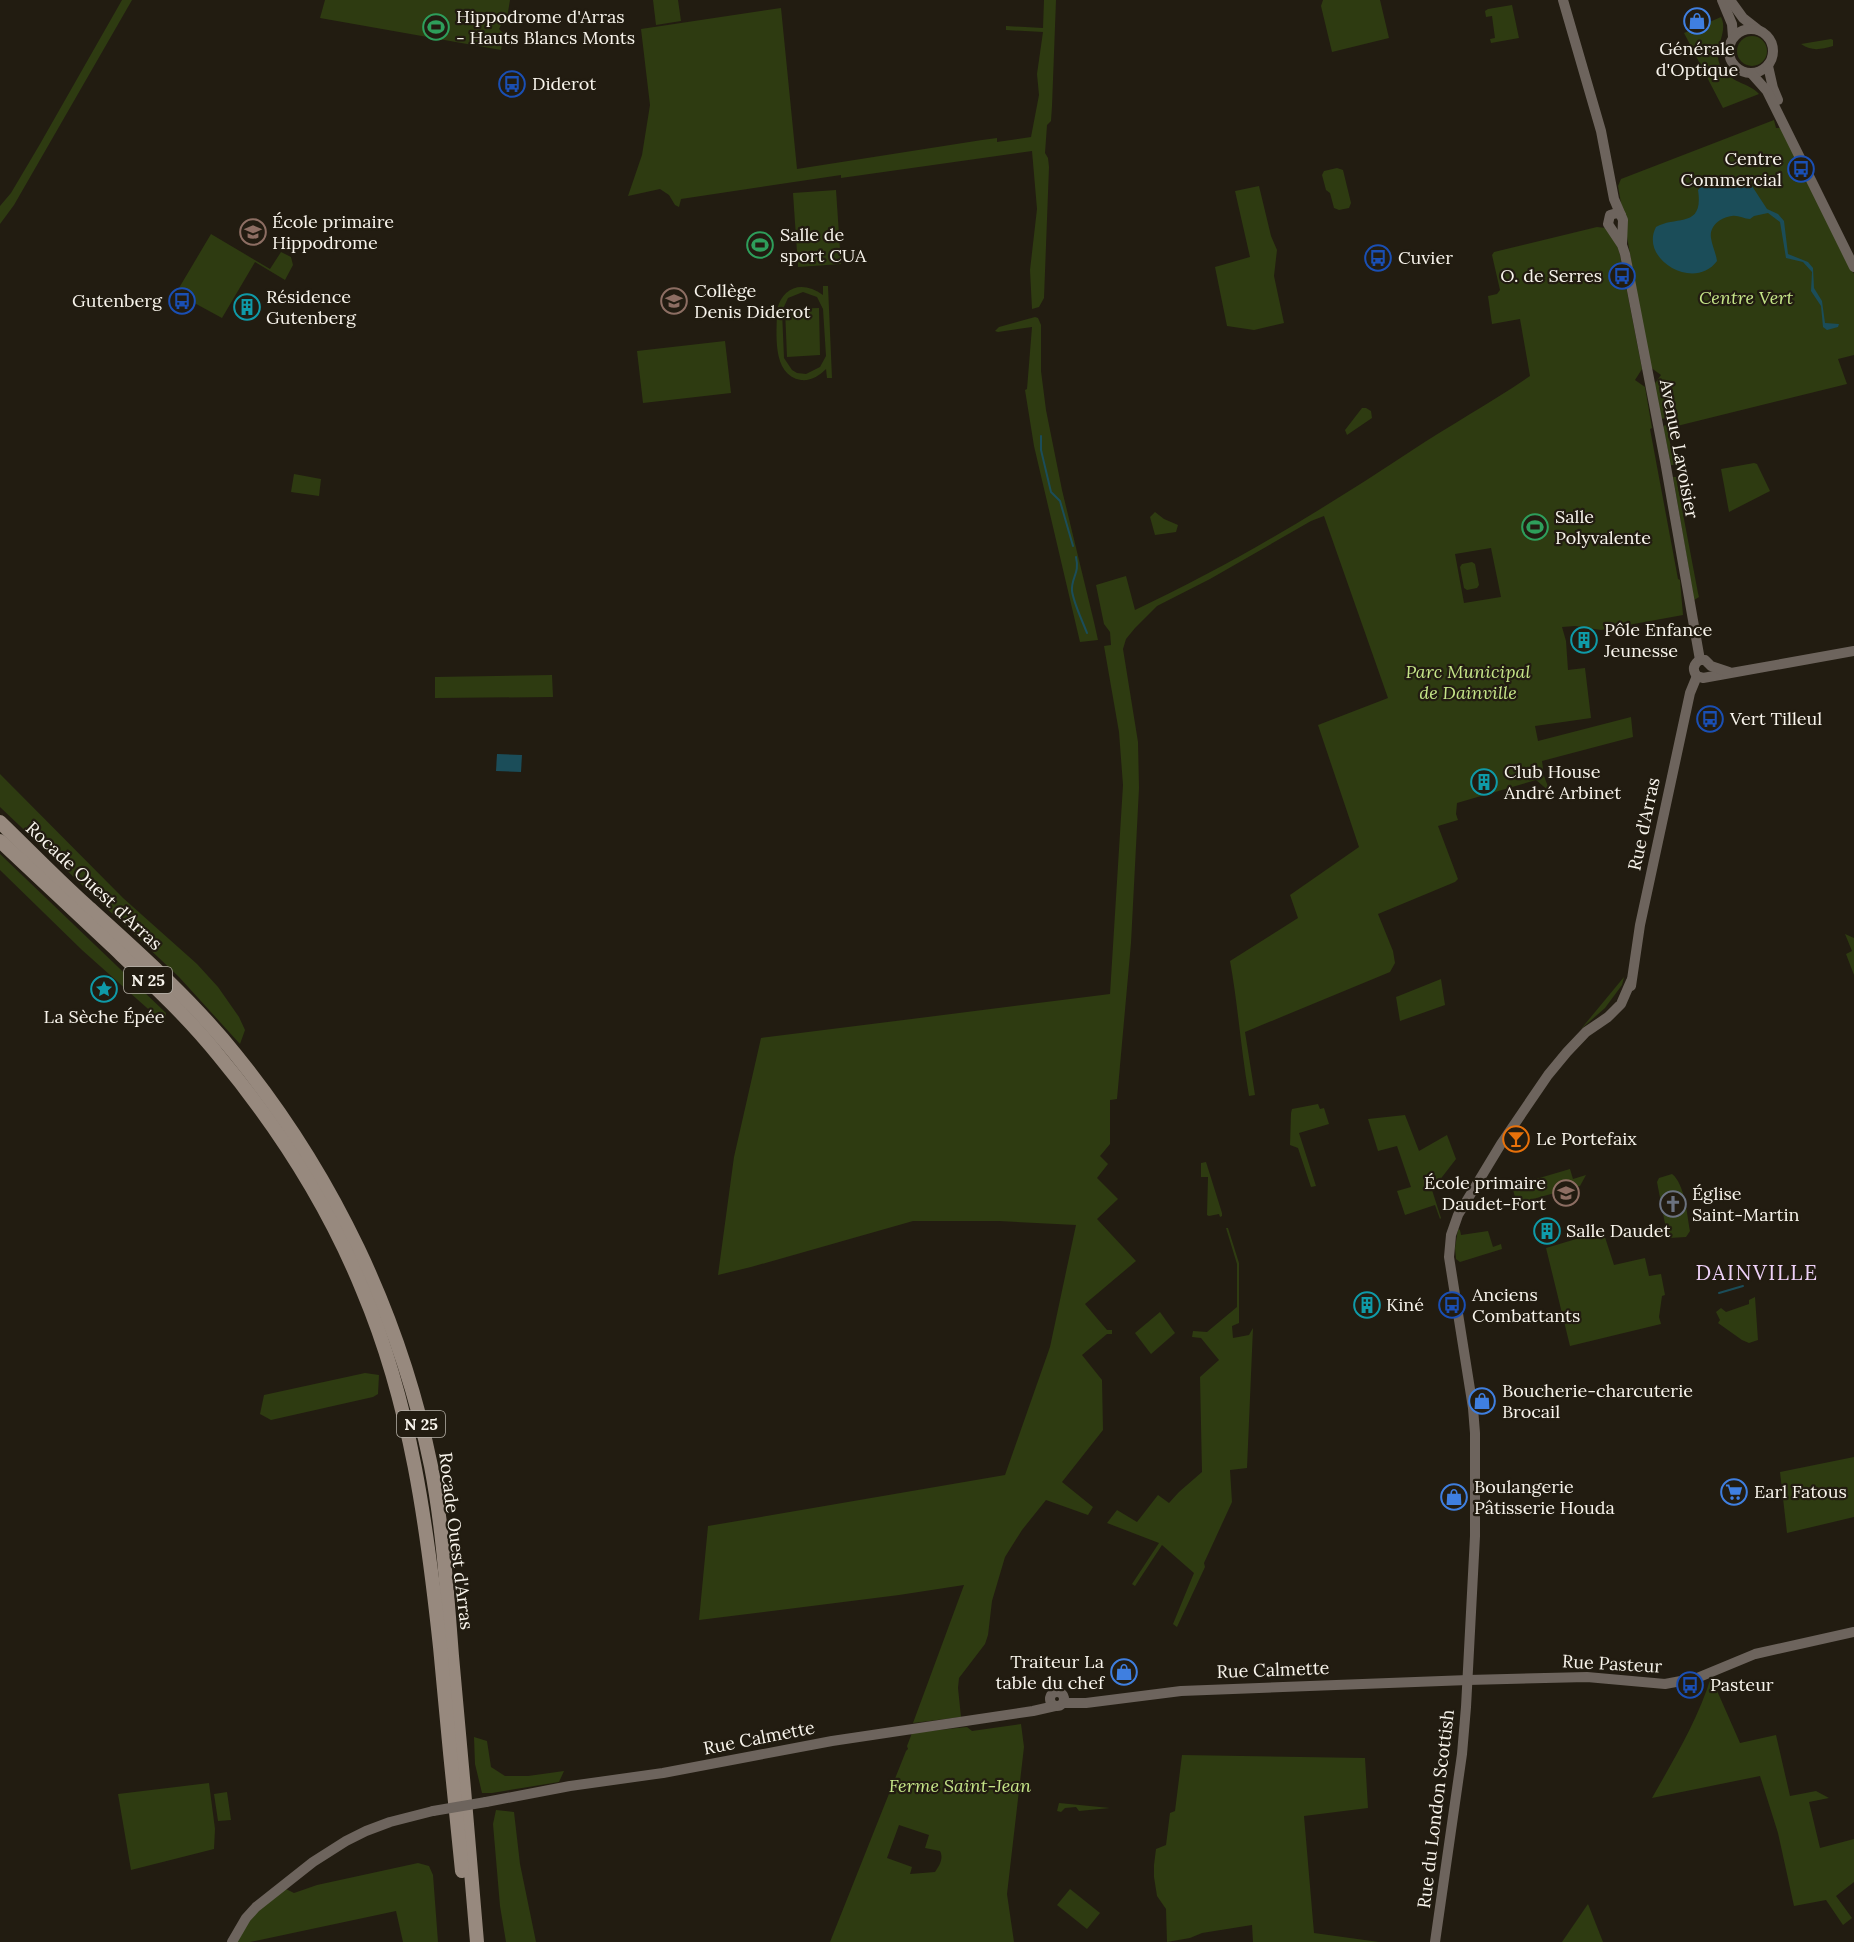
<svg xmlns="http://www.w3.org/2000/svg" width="1854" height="1942" viewBox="0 0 1854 1942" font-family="Lora,serif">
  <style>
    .green { fill: #2e3b11; fill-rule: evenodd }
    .water { fill: #1b4d59 }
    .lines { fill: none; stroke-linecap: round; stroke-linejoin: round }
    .stream { stroke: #1b4d59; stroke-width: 2 }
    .secondary { stroke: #6d645d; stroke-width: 10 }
    .highway { stroke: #97897e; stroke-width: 14 }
    .secondary-bridge { stroke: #6d645d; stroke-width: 10 }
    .labels { text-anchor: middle; stroke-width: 4.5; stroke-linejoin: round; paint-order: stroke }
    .shield { fill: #221c11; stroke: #b8b3aa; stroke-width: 1.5 }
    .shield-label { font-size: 16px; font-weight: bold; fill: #f8f4ec }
    .poi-label { font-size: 18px; fill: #f8f4ec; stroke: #221c11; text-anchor: start }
    .park-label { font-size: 18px; font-style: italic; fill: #c5e588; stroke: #221c11 }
    .street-label { font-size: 18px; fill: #f8f4ec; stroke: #221c11 }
    .quarter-label { font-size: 21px; letter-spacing: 1.5px; fill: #eed1f8; stroke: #221c11 }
  </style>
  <rect width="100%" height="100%" fill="#221c11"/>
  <g class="green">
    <polygon points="122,0 132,0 14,205 0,224 0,206 11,193 40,144"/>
    <polygon points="325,0 510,0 507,18 501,25 499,29 504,34 501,50 320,18"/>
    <polygon points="653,0 678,0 681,21 656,25"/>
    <polygon points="1044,0 1056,0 1052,106 1051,121 1047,125 1045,153 1048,158 1049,167 1044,298 1039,307 1032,309 1030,270 1037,209 1032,151 841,178 841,175 681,199 679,207 675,205 669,195 660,189 628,196 642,155 650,105 641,29 781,8 797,169 982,140 997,138 997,142 1031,137 1039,95 1037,74 1043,32 1006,30 1006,26 1043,28"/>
    <polygon points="1323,0 1380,0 1389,38 1332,52 1321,6"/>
    <polygon points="1512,5 1519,38 1491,43 1490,39 1495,38 1492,16 1486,17 1485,11 1488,9"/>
    <path d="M 1721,17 C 1730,34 1708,52 1724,71 C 1733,83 1749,83 1759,94 L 1723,108 L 1684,33 Z"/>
    <circle cx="1752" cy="51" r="15"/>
    <path d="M 1831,39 L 1833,40 L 1833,46 C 1821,49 1813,52 1801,44 Z"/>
    <polygon points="1774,120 1776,128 1781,128 1796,156 1796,163 1801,173 1804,173 1854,274 1854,355 1838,359 1847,384 1677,426 1677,417 1660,419 1653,386 1661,375 1650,367 1618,186 1621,179"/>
    <polygon points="1337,168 1343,170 1351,203 1349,208 1339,210 1334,208 1330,193 1326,190 1322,175 1324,171"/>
    <polygon points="1259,186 1271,236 1277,250 1274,276 1284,323 1254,330 1227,326 1215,267 1250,257 1235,191"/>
    <polygon points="836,190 841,264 798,267 793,193"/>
    <path d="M 1597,227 L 1606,228 L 1616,241 L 1620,255 L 1642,369 L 1635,380 L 1645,387 L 1652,428 L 1650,429 L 1678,579 L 1680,580 L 1683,615 L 1601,630 L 1575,626 L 1562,627 L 1566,641 L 1568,670 L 1585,668 L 1591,718 L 1535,726 L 1538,741 L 1631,717 L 1633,737 L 1542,761 L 1544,776 L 1550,792 L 1536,780 L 1457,803 L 1456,814 L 1458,820 L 1438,826 L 1458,879 L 1455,882 L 1378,914 L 1393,951 L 1395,963 L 1390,972 L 1245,1032 L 1255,1095 L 1249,1096 C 1241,1051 1238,1005 1230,961 L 1298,918 L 1290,895 L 1359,847 L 1318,725 L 1388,698 L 1324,516 L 1311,521 L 1210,579 L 1157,606 L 1135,628 L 1126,639 L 1123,649 L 1138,742 L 1139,788 L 1131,943 L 1117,1099 L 1110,1100 L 1110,1144 L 1100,1156 L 1108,1164 L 1097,1178 L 1118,1199 L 1097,1219 L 1136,1261 L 1085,1304 L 1107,1330 L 1112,1330 L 1112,1334 L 1107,1334 L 1082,1355 L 1102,1380 L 1103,1430 L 1062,1482 L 1093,1507 L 1088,1515 L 1046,1500 L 1022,1530 L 1005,1557 L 992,1601 L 988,1635 L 985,1644 L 959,1678 L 958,1688 L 961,1717 L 913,1723 L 964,1585 L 899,1595 L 699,1620 L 708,1526 L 1005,1475 L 1050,1347 L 1076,1225 L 999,1221 L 913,1221 L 751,1267 L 718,1275 L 734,1157 L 761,1038 L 1110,994 L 1123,785 L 1119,732 L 1104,646 L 1111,645 L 1110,632 L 1104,624 L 1096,585 L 1126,576 L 1135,610 C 1231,565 1322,510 1411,451 C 1450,425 1491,403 1530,376 L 1520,319 L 1492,324 L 1488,296 L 1497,294 L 1500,290 L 1492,255 L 1494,252 ZM 1491,548 L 1501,597 L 1464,603 L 1455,554 Z"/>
    <polygon points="211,234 270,269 281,252 291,257 293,265 285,280 255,262 222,318 176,293"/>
    <path d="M 823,286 L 828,286 L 832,378 L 827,378 L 826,369 C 819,376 811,381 801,380 C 771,375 777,332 777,310 C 783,285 804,281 823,295 ZM 803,292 L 817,297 L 823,309 L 826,356 L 820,367 L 806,374 L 797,373 L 792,370 L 784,358 L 782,311 L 788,298 Z"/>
    <polygon points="819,308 820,355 787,357 785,309"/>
    <polygon points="1035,317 1038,318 1041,325 1041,371 1046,410 1062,490 1094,622 1098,640 1080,642 1034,446 1025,390 1027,389 1032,327 998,332 995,331 999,327"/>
    <polygon points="725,341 731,393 643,403 637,351"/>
    <polygon points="1362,408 1366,408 1371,411 1372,418 1347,435 1345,430"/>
    <polygon points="1665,425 1667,426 1674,465 1671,465 1663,427"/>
    <polygon points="1754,463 1757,464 1770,491 1729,512 1721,469"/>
    <polygon points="294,474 321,479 319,496 291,492"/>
    <polygon points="1673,477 1676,477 1698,593 1699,597 1694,600"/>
    <polygon points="1155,512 1164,519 1178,525 1176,532 1155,535 1150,517"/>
    <polygon points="1472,562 1475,564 1479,585 1477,588 1467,590 1464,588 1460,567 1462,564"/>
    <polygon points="552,675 553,697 435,698 435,677"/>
    <polygon points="0,774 123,898 197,964 218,987 239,1017 245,1030 240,1044 179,977 0,807"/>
    <polygon points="0,854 166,1013 165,1024 82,950 0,870"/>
    <polygon points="1845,934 1854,938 1854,975 1846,954 1852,951"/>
    <polygon points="1624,977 1622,985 1605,1008 1581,1029"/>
    <polygon points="1441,979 1445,1005 1400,1021 1396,997"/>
    <polygon points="1318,1104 1320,1109 1324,1108 1329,1124 1299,1133 1316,1186 1311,1187 1298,1148 1290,1145 1291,1113 1292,1109"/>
    <polygon points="1405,1115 1419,1151 1447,1135 1456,1159 1432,1190 1441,1218 1440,1219 1435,1205 1405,1215 1397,1191 1411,1187 1397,1146 1378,1151 1368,1119"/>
    <polygon points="1206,1162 1222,1213 1222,1216 1220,1217 1219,1214 1209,1216 1207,1215 1208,1177 1201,1177 1201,1163"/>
    <polygon points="1570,1169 1573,1179 1586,1175 1580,1186 1522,1202 1516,1201 1512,1186"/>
    <path d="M 1672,1174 C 1685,1184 1687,1215 1690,1231 L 1686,1237 L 1669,1238 L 1667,1234 L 1657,1182 L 1659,1178 Z"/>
    <polygon points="1226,1228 1228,1228 1239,1263 1239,1323 1232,1326 1233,1338 1249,1335 1253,1328 1247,1468 1230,1470 1232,1502 1204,1563 1205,1567 1177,1627 1173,1624 1194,1573 1162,1545 1135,1586 1132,1584 1159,1543 1107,1523 1117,1510 1137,1522 1158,1495 1169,1503 1179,1492 1202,1472 1200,1377 1219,1360 1201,1338 1192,1337 1193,1331 1207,1332 1237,1307 1237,1264"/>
    <polygon points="1458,1229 1460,1230 1461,1235 1488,1231 1493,1247 1501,1244 1502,1249 1460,1262 1456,1259 1455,1248"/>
    <polygon points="1603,1231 1614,1265 1645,1258 1649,1276 1661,1274 1665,1295 1662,1296 1659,1317 1661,1324 1570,1346 1546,1248"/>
    <polygon points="1755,1297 1758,1340 1749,1343 1742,1340 1718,1323 1720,1320 1716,1312 1721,1308 1726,1312 1749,1304 1749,1300"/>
    <polygon points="1160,1312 1175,1333 1151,1354 1135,1333"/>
    <polygon points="365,1373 379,1375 378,1394 373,1397 271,1420 260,1414 264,1395"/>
    <polygon points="1854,1457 1854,1517 1787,1533 1780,1472"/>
    <path d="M 1711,1677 L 1740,1743 L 1776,1735 L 1790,1796 L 1816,1791 L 1829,1798 L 1809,1802 L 1820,1848 L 1854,1839 L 1854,1882 L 1836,1896 L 1852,1918 L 1843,1925 L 1826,1900 L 1794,1906 L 1778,1833 L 1760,1776 L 1652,1798 C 1674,1759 1698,1720 1711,1677 Z"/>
    <path d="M 1021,1724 L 1024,1747 L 1007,1894 L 1014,1942 L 830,1942 L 906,1751 L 908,1749 L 907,1746 L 912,1733 L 967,1727 L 972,1731 ZM 899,1825 L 929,1835 L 925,1848 L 940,1851 C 944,1859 939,1866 935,1872 L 910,1874 L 912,1867 L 887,1858 Z"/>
    <polygon points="474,1737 487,1741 491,1767 505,1776 528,1776 564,1771 559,1782 492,1793 482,1793 475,1764"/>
    <polygon points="1182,1755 1365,1758 1368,1808 1304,1816 1314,1933 1379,1942 1253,1942 1252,1925 1202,1933 1190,1938 1167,1942 1166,1909 1157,1896 1154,1877 1154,1865 1156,1849 1166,1845 1170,1813 1175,1811"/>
    <polygon points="209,1783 215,1829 214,1849 131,1870 118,1794"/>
    <polygon points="227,1792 231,1820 218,1821 214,1794"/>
    <polygon points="1059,1803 1110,1808 1079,1811 1076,1807 1065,1808 1061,1812 1057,1811"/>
    <polygon points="496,1810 514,1812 520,1864 536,1942 506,1942 500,1906 493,1824"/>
    <polygon points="418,1863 429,1866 433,1875 438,1942 403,1942 396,1911 250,1942 232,1942 240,1930 282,1887 294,1893 317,1885"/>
    <polygon points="1070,1889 1100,1913 1087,1929 1057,1905"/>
    <polygon points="1588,1904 1603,1942 1562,1942"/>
  </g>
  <g class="water">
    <path d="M 1706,180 C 1714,181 1719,186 1726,188 L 1743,180 L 1750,183 L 1767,209 L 1778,214 L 1784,221 L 1788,254 L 1808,262 L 1813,268 L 1814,288 L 1822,301 L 1825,323 L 1839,324 L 1838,327 L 1827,330 L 1823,327 L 1821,306 L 1811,291 L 1812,272 L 1803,262 L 1786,258 L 1780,222 L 1768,213 L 1754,216 L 1750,219 C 1744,219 1738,215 1732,216 C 1721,217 1709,226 1711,238 C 1712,246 1716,253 1717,261 C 1694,292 1639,259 1656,227 C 1676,215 1704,229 1698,190 Z"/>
    <polygon points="497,754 522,755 521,772 496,771"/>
  </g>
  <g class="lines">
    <g class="stream">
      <polyline points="1041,436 1041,450 1051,492 1060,501 1073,546"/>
      <path d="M 1076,557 C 1080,574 1071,577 1072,591 C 1074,604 1082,620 1087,633"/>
      <polyline points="1719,1293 1743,1286"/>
    </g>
    <g class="secondary">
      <polyline points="1563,0 1601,131 1614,199 1623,220 1622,244"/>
      <polyline points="1722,0 1732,24 1733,37"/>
      <polyline points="1730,0 1743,18 1757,29"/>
      <circle cx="1751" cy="51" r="22"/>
      <polyline points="1768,66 1773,88 1778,100"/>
      <polyline points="1751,73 1767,91 1854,267"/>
      <polyline points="1621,215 1617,213 1610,215 1608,224 1622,245 1625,254 1665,461 1700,660"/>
      <path d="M 1700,660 C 1693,664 1692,670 1697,676 L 1703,678 L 1854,651"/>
      <polyline points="1700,660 1705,660 1711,666 1729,672"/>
      <polyline points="1631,986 1640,925 1690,693 1697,676"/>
      <circle cx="1057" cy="1699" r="7"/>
      <polyline points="1064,1703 1086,1703 1181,1691 1468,1680 1587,1677 1665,1684 1697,1678 1755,1654 1854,1632"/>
      <polyline points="486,1802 570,1786 663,1773 832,1741 1033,1711 1055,1706"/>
      <polyline points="232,1942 246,1918 256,1907 313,1862 346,1841 366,1831 390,1822 433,1811"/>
      <polyline points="1435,1942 1462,1754 1466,1707 1475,1536 1475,1433 1473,1408 1449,1257 1451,1235 1458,1215 1501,1144 1548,1075 1567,1052 1586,1032 1608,1017 1621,1004 1631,981"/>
    </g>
    <g class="highway">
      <path d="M 0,822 C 29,850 57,879 87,906 C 139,953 192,1000 236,1055 C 333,1175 400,1315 431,1466 C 443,1528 447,1592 452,1656 C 461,1751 469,1847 477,1942"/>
      <path d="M 0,841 C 37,876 75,911 112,946 C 149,981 187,1016 219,1056 C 278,1127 328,1205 363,1291 C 411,1405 427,1526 440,1647 C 447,1722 454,1796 462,1871"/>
    </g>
    <polyline class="secondary-bridge" points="433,1811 486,1802"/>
  </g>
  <defs>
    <g id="shop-ring" transform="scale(1.35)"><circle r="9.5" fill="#221c11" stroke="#3f7fe0" stroke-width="1.5"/><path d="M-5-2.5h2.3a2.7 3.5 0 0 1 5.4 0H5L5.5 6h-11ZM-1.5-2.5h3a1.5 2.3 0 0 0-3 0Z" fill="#3f7fe0"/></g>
    <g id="stadium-ring" transform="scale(1.35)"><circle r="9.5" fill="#221c11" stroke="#2e9e5b" stroke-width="1.5"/><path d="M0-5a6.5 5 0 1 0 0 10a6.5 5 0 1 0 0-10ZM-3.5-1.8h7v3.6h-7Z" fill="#2e9e5b"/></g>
    <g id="bus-ring" transform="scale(1.35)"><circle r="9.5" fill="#221c11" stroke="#1a4fb4" stroke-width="1.5"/><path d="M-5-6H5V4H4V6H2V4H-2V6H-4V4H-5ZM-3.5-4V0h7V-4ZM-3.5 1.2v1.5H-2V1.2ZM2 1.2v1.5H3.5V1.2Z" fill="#1a4fb4"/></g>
    <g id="school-ring" transform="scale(1.35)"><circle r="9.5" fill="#221c11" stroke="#8d6e63" stroke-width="1.5"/><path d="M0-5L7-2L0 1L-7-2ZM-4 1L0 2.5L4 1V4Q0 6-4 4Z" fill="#8d6e63"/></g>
    <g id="building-ring" transform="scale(1.35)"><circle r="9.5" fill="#221c11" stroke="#0f9aa8" stroke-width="1.5"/><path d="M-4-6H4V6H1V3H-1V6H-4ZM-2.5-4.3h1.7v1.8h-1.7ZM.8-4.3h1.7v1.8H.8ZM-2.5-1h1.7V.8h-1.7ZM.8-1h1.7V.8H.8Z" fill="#0f9aa8"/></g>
    <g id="sight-ring" transform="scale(1.35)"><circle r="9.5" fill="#221c11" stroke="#0f9aa8" stroke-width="1.5"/><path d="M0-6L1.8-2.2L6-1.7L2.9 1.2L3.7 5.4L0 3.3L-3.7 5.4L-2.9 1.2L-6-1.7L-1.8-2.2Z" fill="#0f9aa8"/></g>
    <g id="bar-ring" transform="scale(1.35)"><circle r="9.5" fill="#221c11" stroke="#e8710a" stroke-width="1.5"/><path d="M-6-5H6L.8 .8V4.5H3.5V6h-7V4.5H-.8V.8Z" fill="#e8710a"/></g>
    <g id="church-ring" transform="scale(1.35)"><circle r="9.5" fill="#221c11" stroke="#6b7280" stroke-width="1.5"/><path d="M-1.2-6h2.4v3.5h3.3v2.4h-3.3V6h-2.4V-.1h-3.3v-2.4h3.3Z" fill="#6b7280"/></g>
    <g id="supermarket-ring" transform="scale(1.35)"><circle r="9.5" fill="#221c11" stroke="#3f7fe0" stroke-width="1.5"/><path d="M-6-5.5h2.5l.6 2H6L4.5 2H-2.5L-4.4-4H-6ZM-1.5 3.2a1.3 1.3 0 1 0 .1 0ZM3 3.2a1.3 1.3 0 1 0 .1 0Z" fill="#3f7fe0"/></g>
  </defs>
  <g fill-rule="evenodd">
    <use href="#shop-ring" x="1697" y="21"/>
    <use href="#stadium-ring" x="436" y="27"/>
    <use href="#bus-ring" x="512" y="84"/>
    <use href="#bus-ring" x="1801" y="169"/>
    <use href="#school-ring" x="253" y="232"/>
    <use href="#stadium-ring" x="760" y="245"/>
    <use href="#bus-ring" x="1378" y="258"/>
    <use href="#bus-ring" x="1622" y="276"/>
    <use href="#bus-ring" x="182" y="301"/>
    <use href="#school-ring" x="674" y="301"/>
    <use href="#building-ring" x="247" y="307"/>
    <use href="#stadium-ring" x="1535" y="527"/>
    <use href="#building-ring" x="1584" y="640"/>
    <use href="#bus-ring" x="1710" y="719"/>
    <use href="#building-ring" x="1484" y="782"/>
    <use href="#sight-ring" x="104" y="989"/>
    <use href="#bar-ring" x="1516" y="1139"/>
    <use href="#school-ring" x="1566" y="1193"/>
    <use href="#church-ring" x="1673" y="1204"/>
    <use href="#building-ring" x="1547" y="1231"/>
    <use href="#building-ring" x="1367" y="1305"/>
    <use href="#bus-ring" x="1452" y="1305"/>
    <use href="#shop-ring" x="1482" y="1401"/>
    <use href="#supermarket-ring" x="1734" y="1492"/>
    <use href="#shop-ring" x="1454" y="1497"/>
    <use href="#shop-ring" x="1124" y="1672"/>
    <use href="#bus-ring" x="1690" y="1685"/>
  </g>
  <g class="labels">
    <g class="shield">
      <rect x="124" y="967" width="48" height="26" rx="4.5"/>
      <rect x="397" y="1411" width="48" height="26" rx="4.5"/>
    </g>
    <g class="shield-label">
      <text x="148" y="986">N 25</text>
      <text x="421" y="1430">N 25</text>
    </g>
    <g class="poi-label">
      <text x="456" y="23">Hippodrome d'Arras<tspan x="456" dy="21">- Hauts Blancs Monts</tspan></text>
      <text x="1697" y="55" text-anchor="middle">Générale<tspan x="1697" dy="21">d'Optique</tspan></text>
      <text x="532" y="90">Diderot</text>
      <text x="1782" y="165" text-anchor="end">Centre<tspan x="1782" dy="21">Commercial</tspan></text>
      <text x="272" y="228">École primaire<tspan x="272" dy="21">Hippodrome</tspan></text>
      <text x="780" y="241">Salle de<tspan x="780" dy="21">sport CUA</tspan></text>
      <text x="1398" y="264">Cuvier</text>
      <text x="1602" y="282" text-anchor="end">O. de Serres</text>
      <text x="694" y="297">Collège<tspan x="694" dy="21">Denis Diderot</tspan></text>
      <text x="266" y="303">Résidence<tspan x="266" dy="21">Gutenberg</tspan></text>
      <text x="162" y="307" text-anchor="end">Gutenberg</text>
      <text x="1555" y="523">Salle<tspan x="1555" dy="21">Polyvalente</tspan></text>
      <text x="1604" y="636">Pôle Enfance<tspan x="1604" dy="21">Jeunesse</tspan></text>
      <text x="1730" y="725">Vert Tilleul</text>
      <text x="1504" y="778">Club House<tspan x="1504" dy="21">André Arbinet</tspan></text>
      <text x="104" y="1023" text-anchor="middle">La Sèche Épée</text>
      <text x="1536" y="1145">Le Portefaix</text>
      <text x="1546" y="1189" text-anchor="end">École primaire<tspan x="1546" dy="21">Daudet-Fort</tspan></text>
      <text x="1692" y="1200">Église<tspan x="1692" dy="21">Saint-Martin</tspan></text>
      <text x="1566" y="1237">Salle Daudet</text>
      <text x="1472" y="1301">Anciens<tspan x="1472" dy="21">Combattants</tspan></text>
      <text x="1386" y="1311">Kiné</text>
      <text x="1502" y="1397">Boucherie-charcuterie<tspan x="1502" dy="21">Brocail</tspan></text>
      <text x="1474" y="1493">Boulangerie<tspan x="1474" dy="21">Pâtisserie Houda</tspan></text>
      <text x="1754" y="1498">Earl Fatous</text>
      <text x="1104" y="1668" text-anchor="end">Traiteur La<tspan x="1104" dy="21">table du chef</tspan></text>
      <text x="1710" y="1691">Pasteur</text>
    </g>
    <g class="park-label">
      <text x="1746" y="304">Centre Vert</text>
      <text x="1468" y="678">Parc Municipal<tspan x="1468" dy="21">de Dainville</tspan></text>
      <text x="960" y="1792">Ferme Saint-Jean</text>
    </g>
    <g class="street-label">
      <text transform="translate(1679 449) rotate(79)" y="6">Avenue Lavoisier</text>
      <text transform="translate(1644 824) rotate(-78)" y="6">Rue d'Arras</text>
      <text transform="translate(94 886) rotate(43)" y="6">Rocade Ouest d'Arras</text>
      <text transform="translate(456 1541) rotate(83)" y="6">Rocade Ouest d'Arras</text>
      <text transform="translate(1612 1664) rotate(3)" y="6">Rue Pasteur</text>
      <text transform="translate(1273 1670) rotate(-2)" y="6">Rue Calmette</text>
      <text transform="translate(759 1738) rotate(-11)" y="6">Rue Calmette</text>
      <text transform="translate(1436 1809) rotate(-83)" y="6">Rue du London Scottish</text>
    </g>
    <g class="quarter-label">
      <text x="1757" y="1280">DAINVILLE</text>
    </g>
  </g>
</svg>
